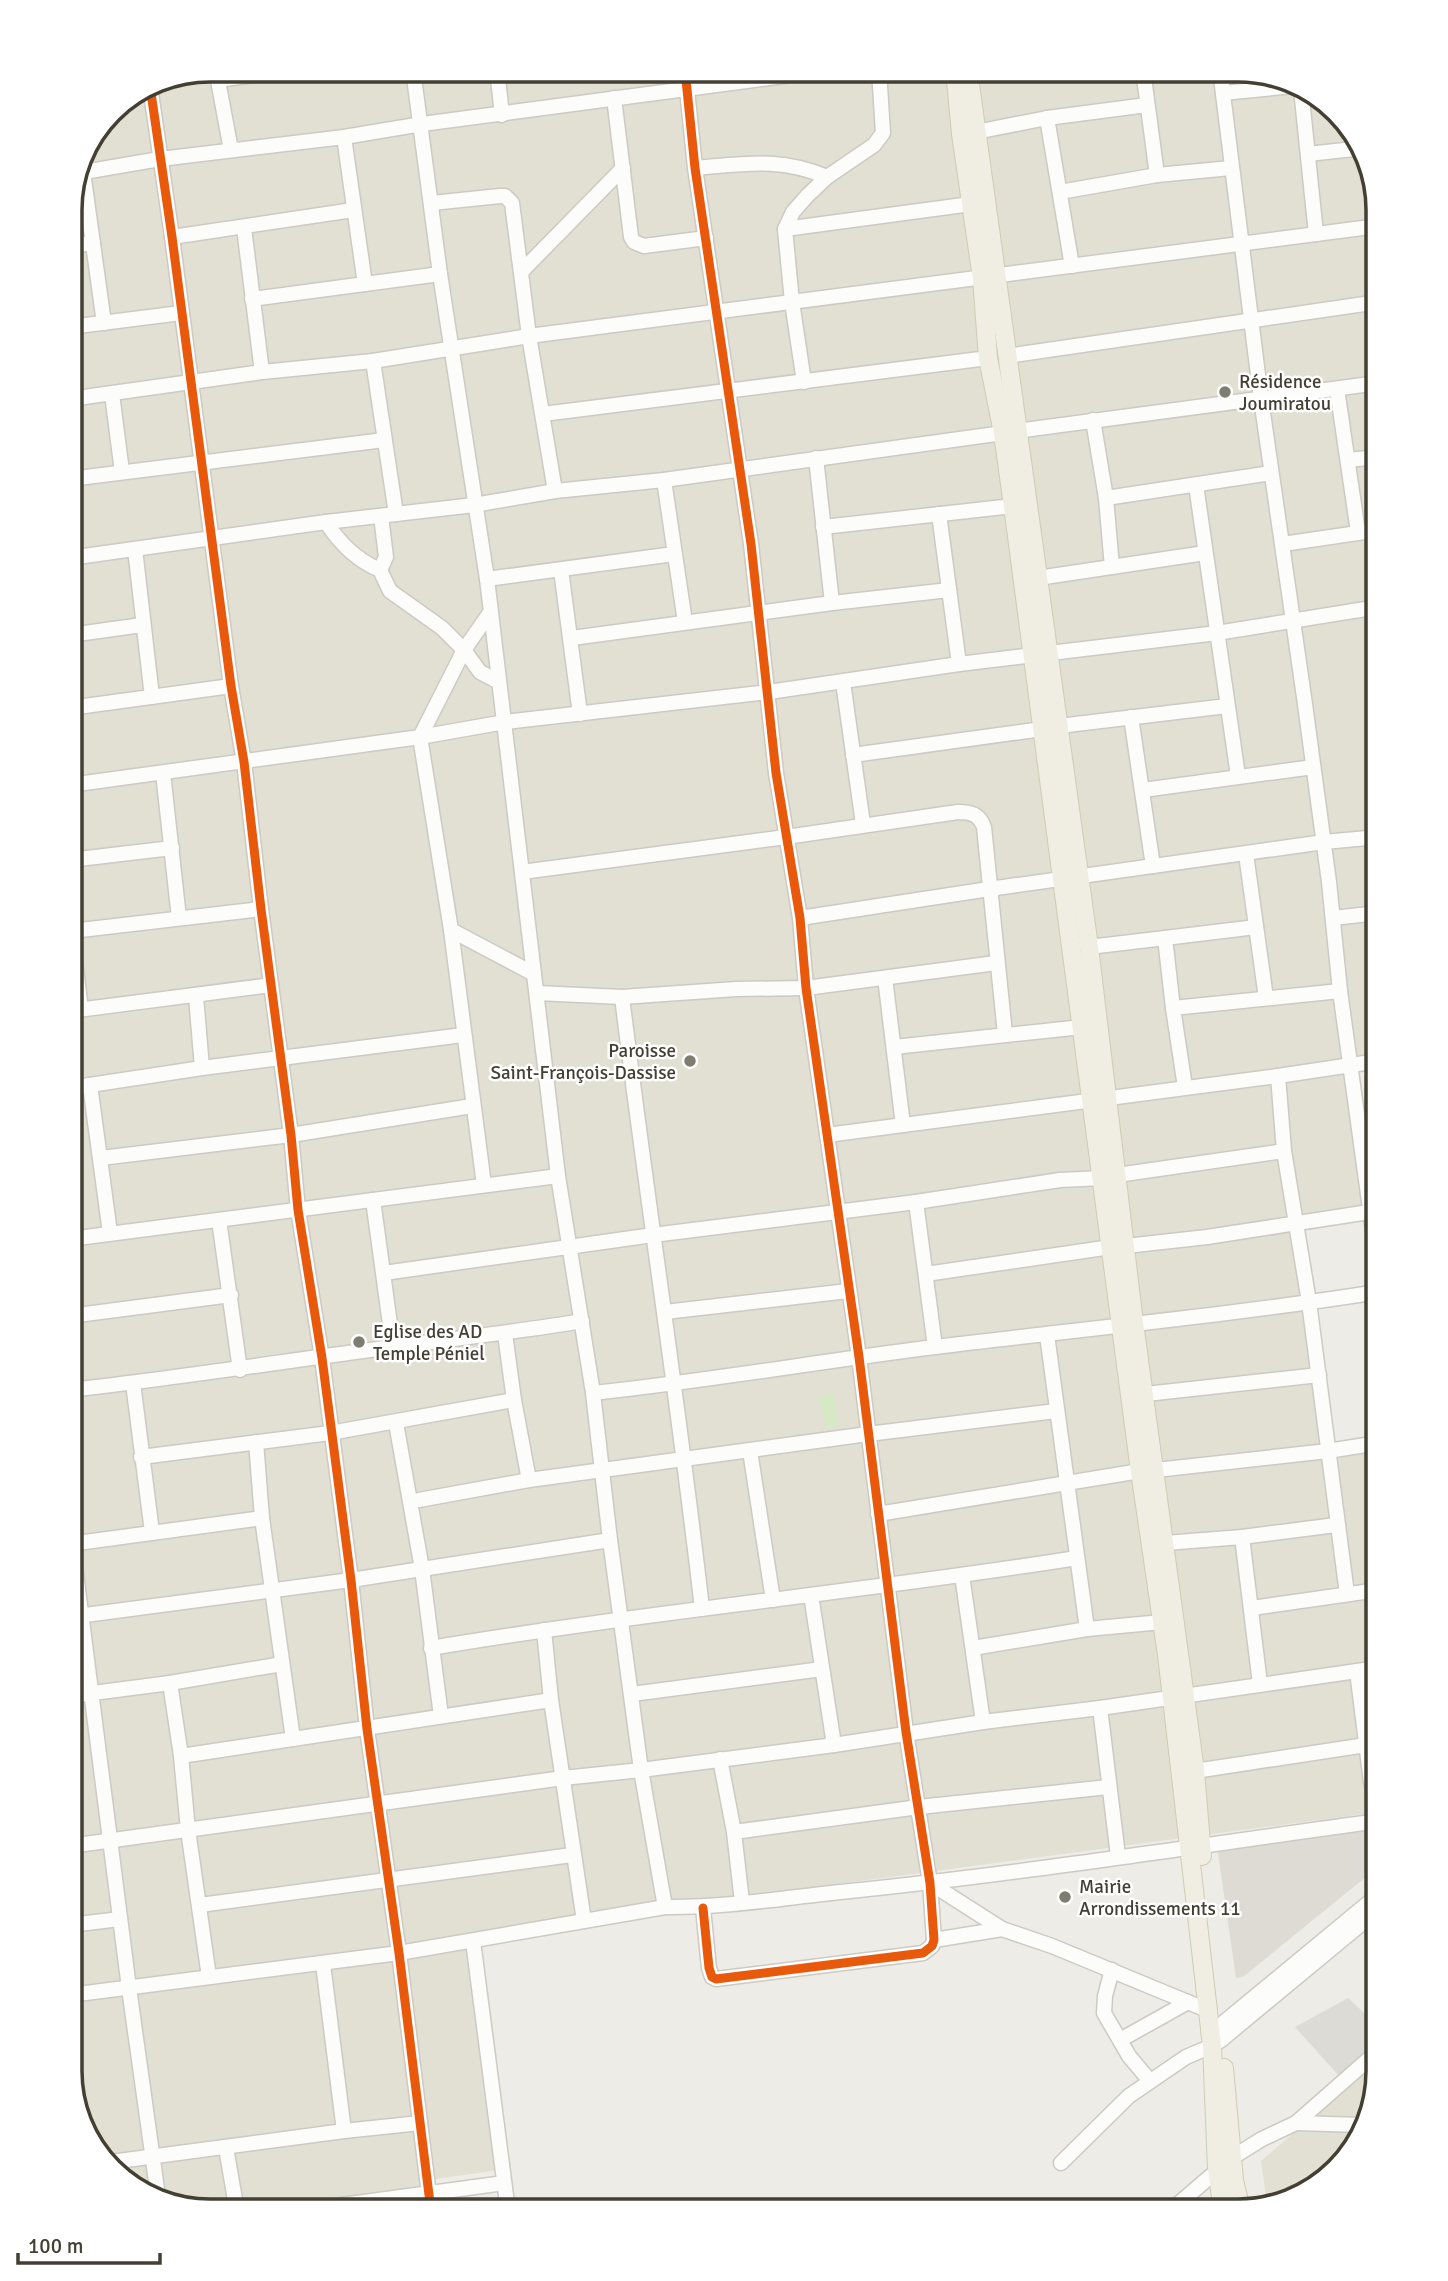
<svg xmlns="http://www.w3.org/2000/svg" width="1448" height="2281" viewBox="0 0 1448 2281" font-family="Signika,sans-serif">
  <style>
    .residential { fill: #e2dfd3 }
    .industrial { fill: #dedbd4 }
    .green { fill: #d6e9c5 }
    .parking { fill: #dddbd6 }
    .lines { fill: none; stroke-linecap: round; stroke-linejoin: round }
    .minor-casing { stroke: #cccac3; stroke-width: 17 }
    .major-casing { stroke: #d0cbb3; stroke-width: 20 }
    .minor { stroke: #fcfcfb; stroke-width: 14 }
    .major { stroke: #f0eee2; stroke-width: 18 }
    .cycleway-casing { stroke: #fff; stroke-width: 13 }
    .cycleway { stroke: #e8590c; stroke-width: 9 }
    .poi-dot { fill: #7f7c72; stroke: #fff; stroke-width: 2.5 }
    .labels { text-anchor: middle; stroke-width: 5; stroke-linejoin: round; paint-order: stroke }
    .poi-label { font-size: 19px; fill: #433f33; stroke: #fff; text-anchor: start }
    .rim { fill: none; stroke: #433f33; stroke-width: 3.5 }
  </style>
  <rect width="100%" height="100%" fill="#eeece6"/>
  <g class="residential">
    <polygon points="211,70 1247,70 1316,94 1363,148 1378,211 1378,1052 1343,1058 1365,1209 1290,1219 1306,1310 1324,1455 1378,1446 1378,1812 469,1933 499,2170 422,2181 425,2211 202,2211 133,2188 85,2133 70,2070 70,202 84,149 111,111 157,81"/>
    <polygon points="1378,2061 1378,2071 1355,2148 1300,2196 1267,2204 1261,2161"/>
  </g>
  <polygon class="industrial" points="1374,1826 1377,1868 1243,1977 1236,1978 1217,1846"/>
  <polygon class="green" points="833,1394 838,1426 826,1428 819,1396"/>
  <polygon class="parking" points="1348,1998 1378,2026 1378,2043 1340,2077 1295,2027"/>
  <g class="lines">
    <g class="minor-casing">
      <g id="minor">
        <polyline points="216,70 231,150"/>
        <polyline points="413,70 440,274 487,579 558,1176 593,1393 610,1540 641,1770 665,1907"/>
        <polyline points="497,70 502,115"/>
        <polyline points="685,70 695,168 751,544 776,773 800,918 806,988 859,1357 906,1732 930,1883 934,1940 932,1946 923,1953 716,1979 712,1977 709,1968 703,1908"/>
        <polyline points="1143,70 1157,175"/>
        <polyline points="1220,70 1261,399 1304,697 1329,882 1340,991 1378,1267"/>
        <polyline points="218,80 288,70"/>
        <polyline points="150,86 172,237 231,686 244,762 261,909 291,1135 298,1210 322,1358 351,1580 367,1729 399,1953 431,2211"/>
        <polyline points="1301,89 1316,234"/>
        <polyline points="1223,93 1293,86"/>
        <polyline points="614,98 631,237 634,242 644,246 706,238"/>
        <polyline points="1047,118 1072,266"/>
        <polyline points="976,132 1047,118 1147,105"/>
        <polyline points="344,137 365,284"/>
        <polyline points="1308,154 1363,148"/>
        <path d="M 695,168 C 745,164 780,157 827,177"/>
        <polyline points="83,172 104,323"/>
        <polyline points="78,173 160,159 344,137 422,124 829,70"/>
        <polyline points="1060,192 1157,175 1231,168"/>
        <polyline points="432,203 500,196 505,196 512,203 529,336 555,491"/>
        <polyline points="244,228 262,372"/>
        <polyline points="785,229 971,204"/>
        <polyline points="172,237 353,210"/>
        <polyline points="70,246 93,243"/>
        <polyline points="522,271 623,168"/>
        <polyline points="252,299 440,274"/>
        <polyline points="70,327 181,313"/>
        <polyline points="1007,356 1378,302"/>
        <polyline points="373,361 396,514"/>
        <polyline points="804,382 792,302 785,229 793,212 807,196 827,177 874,145 883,133 879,70"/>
        <polyline points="1337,389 1358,532"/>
        <polyline points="112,394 122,472"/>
        <polyline points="70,399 262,372 373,361 529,336 1378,226"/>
        <polyline points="543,414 988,358"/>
        <polyline points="1093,420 1106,498 1112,567"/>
        <polyline points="1016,431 1378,383"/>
        <polyline points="816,458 832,603"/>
        <polyline points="1348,460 1378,457"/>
        <polyline points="70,479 384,440"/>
        <polyline points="664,480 685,622"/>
        <polyline points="1196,485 1238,776"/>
        <polyline points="1106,498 1271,473"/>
        <polyline points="939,514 959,664"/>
        <path d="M 326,522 C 340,544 356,560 380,570 L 386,557 L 381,516"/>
        <polyline points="823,527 1013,506"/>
        <polyline points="1283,544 1378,530"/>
        <polyline points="135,549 152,697"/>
        <polyline points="70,558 326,522 474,505 555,491 664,480 1003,433"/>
        <polyline points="380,570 390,591 442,628 464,650 480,672 499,682"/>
        <polyline points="561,570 580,714"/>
        <polyline points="1038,578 1205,553"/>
        <polyline points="487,579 674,554"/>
        <polyline points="70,635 142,625"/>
        <polyline points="572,638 832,603 949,590"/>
        <polyline points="843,682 863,824"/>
        <polyline points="70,708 231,686"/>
        <polyline points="1131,717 1153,866"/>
        <polyline points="1059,726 1227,706"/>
        <polyline points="853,755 1042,729"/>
        <polyline points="163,773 179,918"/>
        <polyline points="70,785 420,737 505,722 769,692 959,664 1217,633 1378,607"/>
        <polyline points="1143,790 1313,767"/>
        <polyline points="1246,854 1266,998"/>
        <polyline points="70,860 172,848"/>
        <path d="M 522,872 L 786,837 L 958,812 C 971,812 979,814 984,827 L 1005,1034"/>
        <polyline points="800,918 989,889 1324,842 1378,837"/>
        <polyline points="1333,918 1378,913"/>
        <polyline points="70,920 81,1009"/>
        <polyline points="451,930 534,974"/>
        <polyline points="72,931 261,909"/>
        <polyline points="1089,947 1165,938"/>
        <polyline points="885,978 903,1125"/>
        <path d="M 537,993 L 622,997 C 647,1201 679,1405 702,1609"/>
        <polyline points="196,996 202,1068"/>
        <polyline points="622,997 736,989 806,988 996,963"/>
        <polyline points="1173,1008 1165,938 1256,927"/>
        <polyline points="70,1011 271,985"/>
        <polyline points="894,1047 1082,1027"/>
        <polyline points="1278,1076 1284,1151 1309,1302 1347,1594"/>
        <polyline points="90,1085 110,1233"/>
        <polyline points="1185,1087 1173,1008 1340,991"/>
        <polyline points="70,1088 202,1068 463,1035"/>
        <polyline points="827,1135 1278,1076 1378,1061"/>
        <polyline points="101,1158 291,1135 472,1106"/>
        <polyline points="1117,1175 1284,1151"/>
        <polyline points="484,1185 451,930 420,737 464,650 489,614"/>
        <polyline points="373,1200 393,1346"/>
        <polyline points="916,1202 935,1347"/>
        <polyline points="219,1220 240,1370"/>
        <polyline points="70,1239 558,1176"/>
        <polyline points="1126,1246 1207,1237 1369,1212"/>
        <polyline points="384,1273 653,1235 916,1202 1060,1180 1103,1178"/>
        <polyline points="926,1274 1111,1247"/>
        <polyline points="665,1312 848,1291"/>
        <polyline points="70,1316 231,1295"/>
        <polyline points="505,1334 514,1400 529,1480"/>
        <polyline points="1047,1335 1087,1629"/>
        <polyline points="133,1383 152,1532"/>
        <path d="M 70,1390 C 178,1378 285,1361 392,1347 C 456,1338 519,1332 582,1321"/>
        <path d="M 593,1393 C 708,1381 821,1361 935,1347 C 1083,1329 1231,1315 1378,1292"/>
        <polyline points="1146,1394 1319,1375"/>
        <polyline points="396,1423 422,1569 441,1716"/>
        <polyline points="256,1442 262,1518 293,1739"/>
        <polyline points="750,1451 773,1600"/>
        <polyline points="141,1457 330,1433 514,1400"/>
        <polyline points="1156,1470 1328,1451 1378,1443"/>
        <polyline points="419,1500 529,1480 868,1434 1056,1411"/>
        <polyline points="878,1514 1140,1471"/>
        <polyline points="70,1527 129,1988 158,2196"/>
        <polyline points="1242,1537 1260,1684"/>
        <polyline points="1165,1543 1242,1537 1336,1525"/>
        <polyline points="70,1544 262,1518"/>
        <polyline points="962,1575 983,1722"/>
        <polyline points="811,1595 834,1745"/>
        <polyline points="1252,1608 1378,1590"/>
        <polyline points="70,1617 351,1580 610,1540"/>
        <polyline points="544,1630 551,1700 584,1921"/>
        <path d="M 431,1648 C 645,1612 862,1592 1077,1558"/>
        <polyline points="973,1648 1087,1629 1162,1622"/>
        <polyline points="1357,1671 1371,1782 1378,1812"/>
        <polyline points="170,1683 181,1756 188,1830 209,1977"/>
        <polyline points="632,1694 822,1669"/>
        <polyline points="70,1696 170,1683 282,1664"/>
        <polyline points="1100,1708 1118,1856"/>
        <polyline points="181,1756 551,1700"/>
        <polyline points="720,1759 734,1832 742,1902"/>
        <polyline points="1195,1771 1366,1745"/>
        <polyline points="734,1832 919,1807 1108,1787"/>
        <polyline points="70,1846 563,1778 641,1770 834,1745 983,1722 1100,1708 1378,1668"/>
        <polyline points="930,1883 1002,1929 1052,1946 1207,2010"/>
        <polyline points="200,1905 572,1855"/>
        <polyline points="70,1925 120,1919"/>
        <polyline points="934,1940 1002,1929"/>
        <polyline points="473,1941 508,2211"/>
        <polyline points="323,1964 344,2131"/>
        <polyline points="1112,1970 1105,1996 1104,2013 1129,2056 1150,2081"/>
        <path d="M 70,1995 L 399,1953 L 665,1907 C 726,1908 788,1897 850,1891 C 1026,1873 1202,1845 1378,1821"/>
        <polyline points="1211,2033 1378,1895"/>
        <polyline points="1120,2040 1188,2002"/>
        <polyline points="1296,2123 1361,2125"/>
        <polyline points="226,2148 237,2211"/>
        <polyline points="111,2162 344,2131 420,2123"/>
        <polyline points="1061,2163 1129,2096 1186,2057 1212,2046 1221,2040 1378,1910"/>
        <polyline points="298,2211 504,2183"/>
        <polyline points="1170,2211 1233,2157 1262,2139 1296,2123 1378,2051"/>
      </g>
    </g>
    <g class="major-casing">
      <g id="major">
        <polyline points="955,70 961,134 982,278 988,358 1003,433 1013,506 1140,1471 1167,1655 1212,2046 1217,2169 1223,2211"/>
        <polyline points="968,70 1089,947 1134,1323 1195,1771 1202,1856"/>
        <polyline points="1224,2068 1234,2180 1241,2210"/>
      </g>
    </g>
    <use href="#minor" class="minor"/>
    <use href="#major" class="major"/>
    <g class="cycleway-casing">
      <g id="cycleway">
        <polyline points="685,70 695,168 751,544 776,773 800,918 806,988 859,1357 906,1732 930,1883 934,1940 932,1946 923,1953 716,1979 712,1977 709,1968 703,1908"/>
        <polyline points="150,86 172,237 231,686 244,762 261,909 291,1135 298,1210 322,1358 351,1580 367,1729 399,1953 431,2211"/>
      </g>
    </g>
    <use href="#cycleway" class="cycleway"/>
  </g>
  <g class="poi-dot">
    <circle cx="1225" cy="392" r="7"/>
    <circle cx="690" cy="1061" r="7"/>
    <circle cx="359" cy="1342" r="7"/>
    <circle cx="1065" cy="1897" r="7"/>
  </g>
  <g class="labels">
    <g class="poi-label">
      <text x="1239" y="388">Résidence<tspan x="1239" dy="22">Joumiratou</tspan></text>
      <text x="676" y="1057" text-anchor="end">Paroisse<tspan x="676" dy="22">Saint-François-Dassise</tspan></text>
      <text x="373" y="1338">Eglise des AD<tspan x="373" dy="22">Temple Péniel</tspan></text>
      <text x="1079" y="1893">Mairie<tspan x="1079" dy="22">Arrondissements 11</tspan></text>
    </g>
  </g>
  <path d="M0 0H1448V2281H0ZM210 82H1238A128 128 0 0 1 1366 210V2071A128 128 0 0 1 1238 2199H210A128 128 0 0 1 82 2071V210A128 128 0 0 1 210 82Z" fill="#fff" fill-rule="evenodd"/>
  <path class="rim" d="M210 82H1238A128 128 0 0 1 1366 210V2071A128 128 0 0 1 1238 2199H210A128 128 0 0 1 82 2071V210A128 128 0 0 1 210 82Z"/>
  <path d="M18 2253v10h142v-10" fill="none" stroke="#433f33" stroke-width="3.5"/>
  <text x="28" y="2253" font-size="21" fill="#433f33" stroke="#ffffff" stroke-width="5" paint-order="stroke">100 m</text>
</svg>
